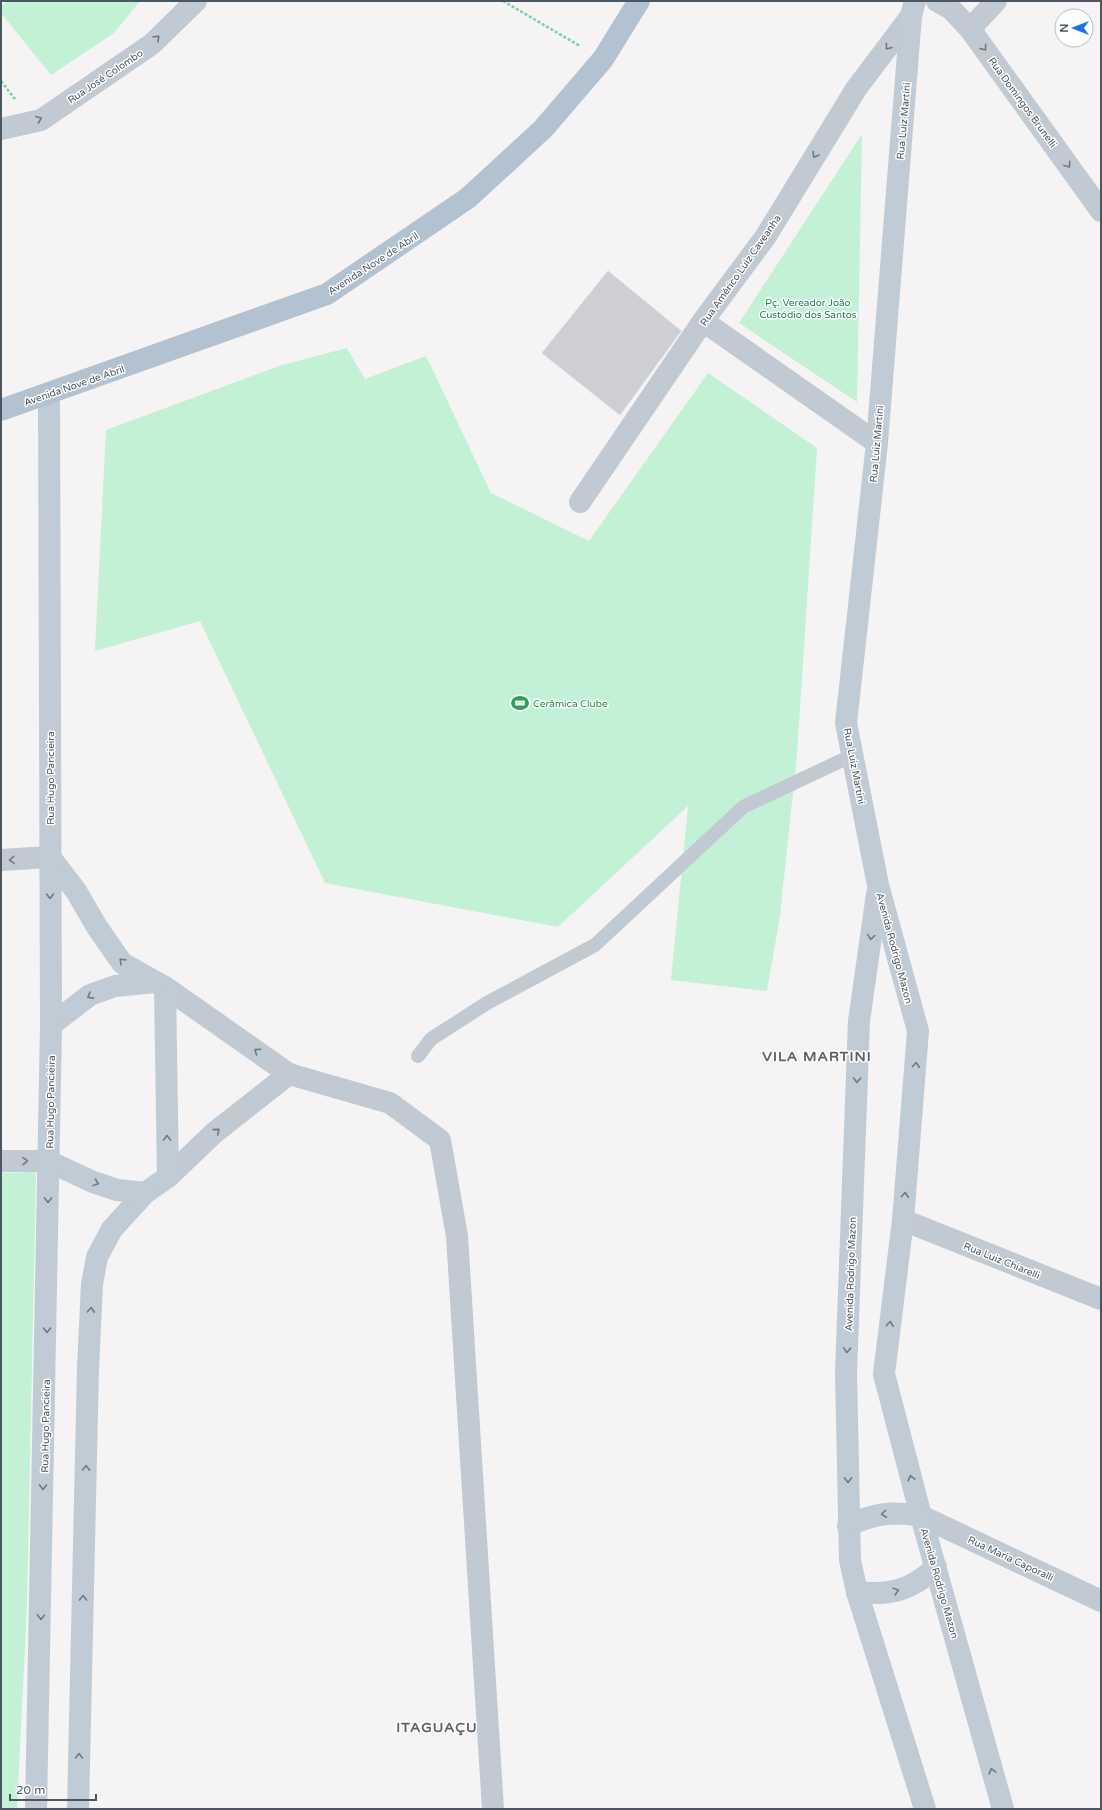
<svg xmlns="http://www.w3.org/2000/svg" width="1102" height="1810" viewBox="0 0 1102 1810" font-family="'Varela Round',sans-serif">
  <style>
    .green { fill: #c3f1d5 }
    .building { fill: #cdcfd5; stroke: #d7d9de }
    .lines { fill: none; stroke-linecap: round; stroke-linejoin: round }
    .path { stroke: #7ad0a6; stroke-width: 2.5; stroke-dasharray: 3 2; stroke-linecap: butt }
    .lane { stroke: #c1cad2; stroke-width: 14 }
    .street { stroke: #c1cad2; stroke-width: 22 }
    .secondary { stroke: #c1cbd6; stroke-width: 22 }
    .primary { stroke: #b3c2d1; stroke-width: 22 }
    .oneway { stroke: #6e7983 }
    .oneway2 { stroke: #6e7984 }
    .labels { text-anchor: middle; stroke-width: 3; stroke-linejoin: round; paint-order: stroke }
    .street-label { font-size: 10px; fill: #4a5661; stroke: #fff }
    .park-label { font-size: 10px; fill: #17864f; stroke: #fff }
    .leisure-label { font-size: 10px; fill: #27864d; stroke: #fff; text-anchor: start }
    .district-label { font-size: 14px; font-weight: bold; letter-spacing: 1px; fill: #5f6368; stroke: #fff }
  </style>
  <rect width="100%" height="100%" fill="#f5f3f3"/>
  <g class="green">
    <polygon points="8,1 140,1 114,33 51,75 1,13 1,6"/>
    <polygon points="862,134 857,402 739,323"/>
    <polygon points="347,348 365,379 426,356 491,493 589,541 708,373 817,448 797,754 780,916 767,991 671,980 688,806 558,927 325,883 200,621 95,651 106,430 282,365"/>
    <polygon points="36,1172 27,1604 17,1809 1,1809 1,1173"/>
  </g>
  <polygon class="building" points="608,271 681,331 620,415 542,353"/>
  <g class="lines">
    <g class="path">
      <polyline points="503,1 580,46"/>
      <polyline points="1,81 14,98 16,99"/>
    </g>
    <polyline class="lane" points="418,1056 431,1039 487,1003 595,945 743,807 853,755"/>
    <g class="street">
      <polyline points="937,1 951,9 970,29 1101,211"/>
      <polyline points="970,29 996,1"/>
      <polyline points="1,129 41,120 152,44 196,1"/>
      <polyline points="703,321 877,443"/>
      <polyline points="580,502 703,321 766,236 856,89 911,16"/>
      <polyline points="1,860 50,857"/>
      <polyline points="165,987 289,1074 390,1103 440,1140 457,1236 493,1809"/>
      <polyline points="1,1161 48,1161"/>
      <polyline points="168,1177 214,1133 289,1074"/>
      <polyline points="903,1220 1101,1299"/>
      <polyline points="921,1516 1101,1601"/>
    </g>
    <g class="secondary">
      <polyline points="915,1 911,16 877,443 846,723 878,885 918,1031 903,1220 884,1374 921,1516 1003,1809"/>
      <polyline points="50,857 76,891 97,927 122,963 165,987 168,1177 145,1193 112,1229 97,1257 92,1284 88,1368 78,1809"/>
      <polyline points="877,894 859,1021 846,1373 850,1560 857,1592 925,1809"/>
      <polyline points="51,1025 90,995 115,986 155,982"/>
      <polyline points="48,1161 93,1182 117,1190 145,1193"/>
      <path d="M 848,1526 C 874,1513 892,1511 921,1516"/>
      <path d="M 857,1592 C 890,1596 912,1590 936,1567"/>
      <polyline points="36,1809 51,1025 49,394"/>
    </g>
    <polyline class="primary" points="1,410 327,294 468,198 543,129 603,59 639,1"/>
  </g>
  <defs><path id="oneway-chevron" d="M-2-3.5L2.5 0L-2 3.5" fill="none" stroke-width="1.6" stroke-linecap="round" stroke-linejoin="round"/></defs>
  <g class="oneway">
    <use href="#oneway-chevron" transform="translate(157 38) rotate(-44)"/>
    <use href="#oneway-chevron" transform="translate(888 47) rotate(127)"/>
    <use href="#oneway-chevron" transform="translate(984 48) rotate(54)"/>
    <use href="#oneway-chevron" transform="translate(39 119) rotate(-21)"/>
    <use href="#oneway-chevron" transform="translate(815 155) rotate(121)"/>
    <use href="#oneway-chevron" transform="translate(1068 165) rotate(54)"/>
    <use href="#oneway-chevron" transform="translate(12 860) rotate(176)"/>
    <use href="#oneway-chevron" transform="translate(257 1051) rotate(-144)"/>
    <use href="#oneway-chevron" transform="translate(217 1131) rotate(-40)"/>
    <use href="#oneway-chevron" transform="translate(25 1161) rotate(-1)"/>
  </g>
  <g class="oneway2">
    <use href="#oneway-chevron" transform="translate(50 896) rotate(90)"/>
    <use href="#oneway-chevron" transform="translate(871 937) rotate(98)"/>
    <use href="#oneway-chevron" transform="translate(122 961) rotate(-136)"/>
    <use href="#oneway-chevron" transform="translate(90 996) rotate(151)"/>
    <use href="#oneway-chevron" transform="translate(916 1065) rotate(-86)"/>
    <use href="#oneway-chevron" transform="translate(857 1080) rotate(92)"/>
    <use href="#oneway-chevron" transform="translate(167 1138) rotate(-91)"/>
    <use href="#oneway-chevron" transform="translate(96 1183) rotate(20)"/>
    <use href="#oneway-chevron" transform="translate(905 1195) rotate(-86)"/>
    <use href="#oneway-chevron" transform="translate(48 1200) rotate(91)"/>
    <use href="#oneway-chevron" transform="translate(91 1310) rotate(-87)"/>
    <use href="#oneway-chevron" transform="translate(890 1324) rotate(-83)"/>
    <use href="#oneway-chevron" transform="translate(47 1330) rotate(91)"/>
    <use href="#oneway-chevron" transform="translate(847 1350) rotate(92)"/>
    <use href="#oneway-chevron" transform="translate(86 1468) rotate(-89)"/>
    <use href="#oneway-chevron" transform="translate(911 1478) rotate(-105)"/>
    <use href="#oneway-chevron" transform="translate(848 1480) rotate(89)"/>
    <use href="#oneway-chevron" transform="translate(43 1487) rotate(91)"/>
    <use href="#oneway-chevron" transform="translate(884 1514) rotate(173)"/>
    <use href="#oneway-chevron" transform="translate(896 1591) rotate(-15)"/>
    <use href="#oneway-chevron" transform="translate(83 1598) rotate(-89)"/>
    <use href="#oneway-chevron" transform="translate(41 1617) rotate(91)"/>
    <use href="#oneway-chevron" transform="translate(79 1756) rotate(-89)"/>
    <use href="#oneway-chevron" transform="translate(992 1771) rotate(-105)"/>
  </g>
  <defs>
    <g id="stadium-bare" transform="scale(1.38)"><path d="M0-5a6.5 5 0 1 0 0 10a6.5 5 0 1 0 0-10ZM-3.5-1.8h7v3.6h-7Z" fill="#2e9e5b" stroke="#fff" stroke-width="2.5" paint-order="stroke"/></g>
  </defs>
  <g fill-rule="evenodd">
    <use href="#stadium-bare" x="520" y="703"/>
  </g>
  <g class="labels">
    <g class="street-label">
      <text transform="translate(105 76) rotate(-34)" y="4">Rua José Colombo</text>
      <text transform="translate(1023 102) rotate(54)" y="4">Rua Domingos Brunelli</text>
      <text transform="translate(903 121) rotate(-85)" y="4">Rua Luiz Martini</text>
      <text transform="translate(373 263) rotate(-33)" y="4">Avenida Nove de Abril</text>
      <text transform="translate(740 270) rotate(-55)" y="4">Rua Américo Luiz Caveanha</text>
      <text transform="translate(74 385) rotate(-19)" y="4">Avenida Nove de Abril</text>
      <text transform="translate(876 444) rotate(-85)" y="4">Rua Luiz Martini</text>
      <text transform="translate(855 766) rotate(79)" y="4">Rua Luiz Martini</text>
      <text transform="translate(50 778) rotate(-90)" y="4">Rua Hugo Pancieira</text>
      <text transform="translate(895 948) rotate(75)" y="4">Avenida Rodrigo Mazon</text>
      <text transform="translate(50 1102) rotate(-89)" y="4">Rua Hugo Pancieira</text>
      <text transform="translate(1002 1260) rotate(22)" y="4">Rua Luiz Chiarelli</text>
      <text transform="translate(850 1274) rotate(-88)" y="4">Avenida Rodrigo Mazon</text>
      <text transform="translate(45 1426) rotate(-89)" y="4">Rua Hugo Pancieira</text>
      <text transform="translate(1011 1558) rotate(25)" y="4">Rua Maria Caporalli</text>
      <text transform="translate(940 1583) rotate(74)" y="4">Avenida Rodrigo Mazon</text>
    </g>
    <g class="park-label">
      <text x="808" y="306">Pç. Vereador João<tspan x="808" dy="12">Custódio dos Santos</tspan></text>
    </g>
    <g class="leisure-label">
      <text x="533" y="707">Cerâmica Clube</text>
    </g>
    <g class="district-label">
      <text x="817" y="1061">VILA MARTINI</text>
      <text x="437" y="1732">ITAGUAÇU</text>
    </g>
  </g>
  <rect width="1102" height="1810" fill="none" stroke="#4a5661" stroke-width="4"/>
  <g transform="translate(1074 28) rotate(270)"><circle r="19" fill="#ffffff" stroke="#b7bbc0"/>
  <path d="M0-3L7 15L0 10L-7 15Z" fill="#1a73e8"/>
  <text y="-6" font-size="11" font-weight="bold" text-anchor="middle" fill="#4a5661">N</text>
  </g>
  <path d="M10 1794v6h86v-6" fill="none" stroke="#4a5661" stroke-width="2"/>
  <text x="16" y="1794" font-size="12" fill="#4a5661" stroke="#ffffff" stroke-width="3" paint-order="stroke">20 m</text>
</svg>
